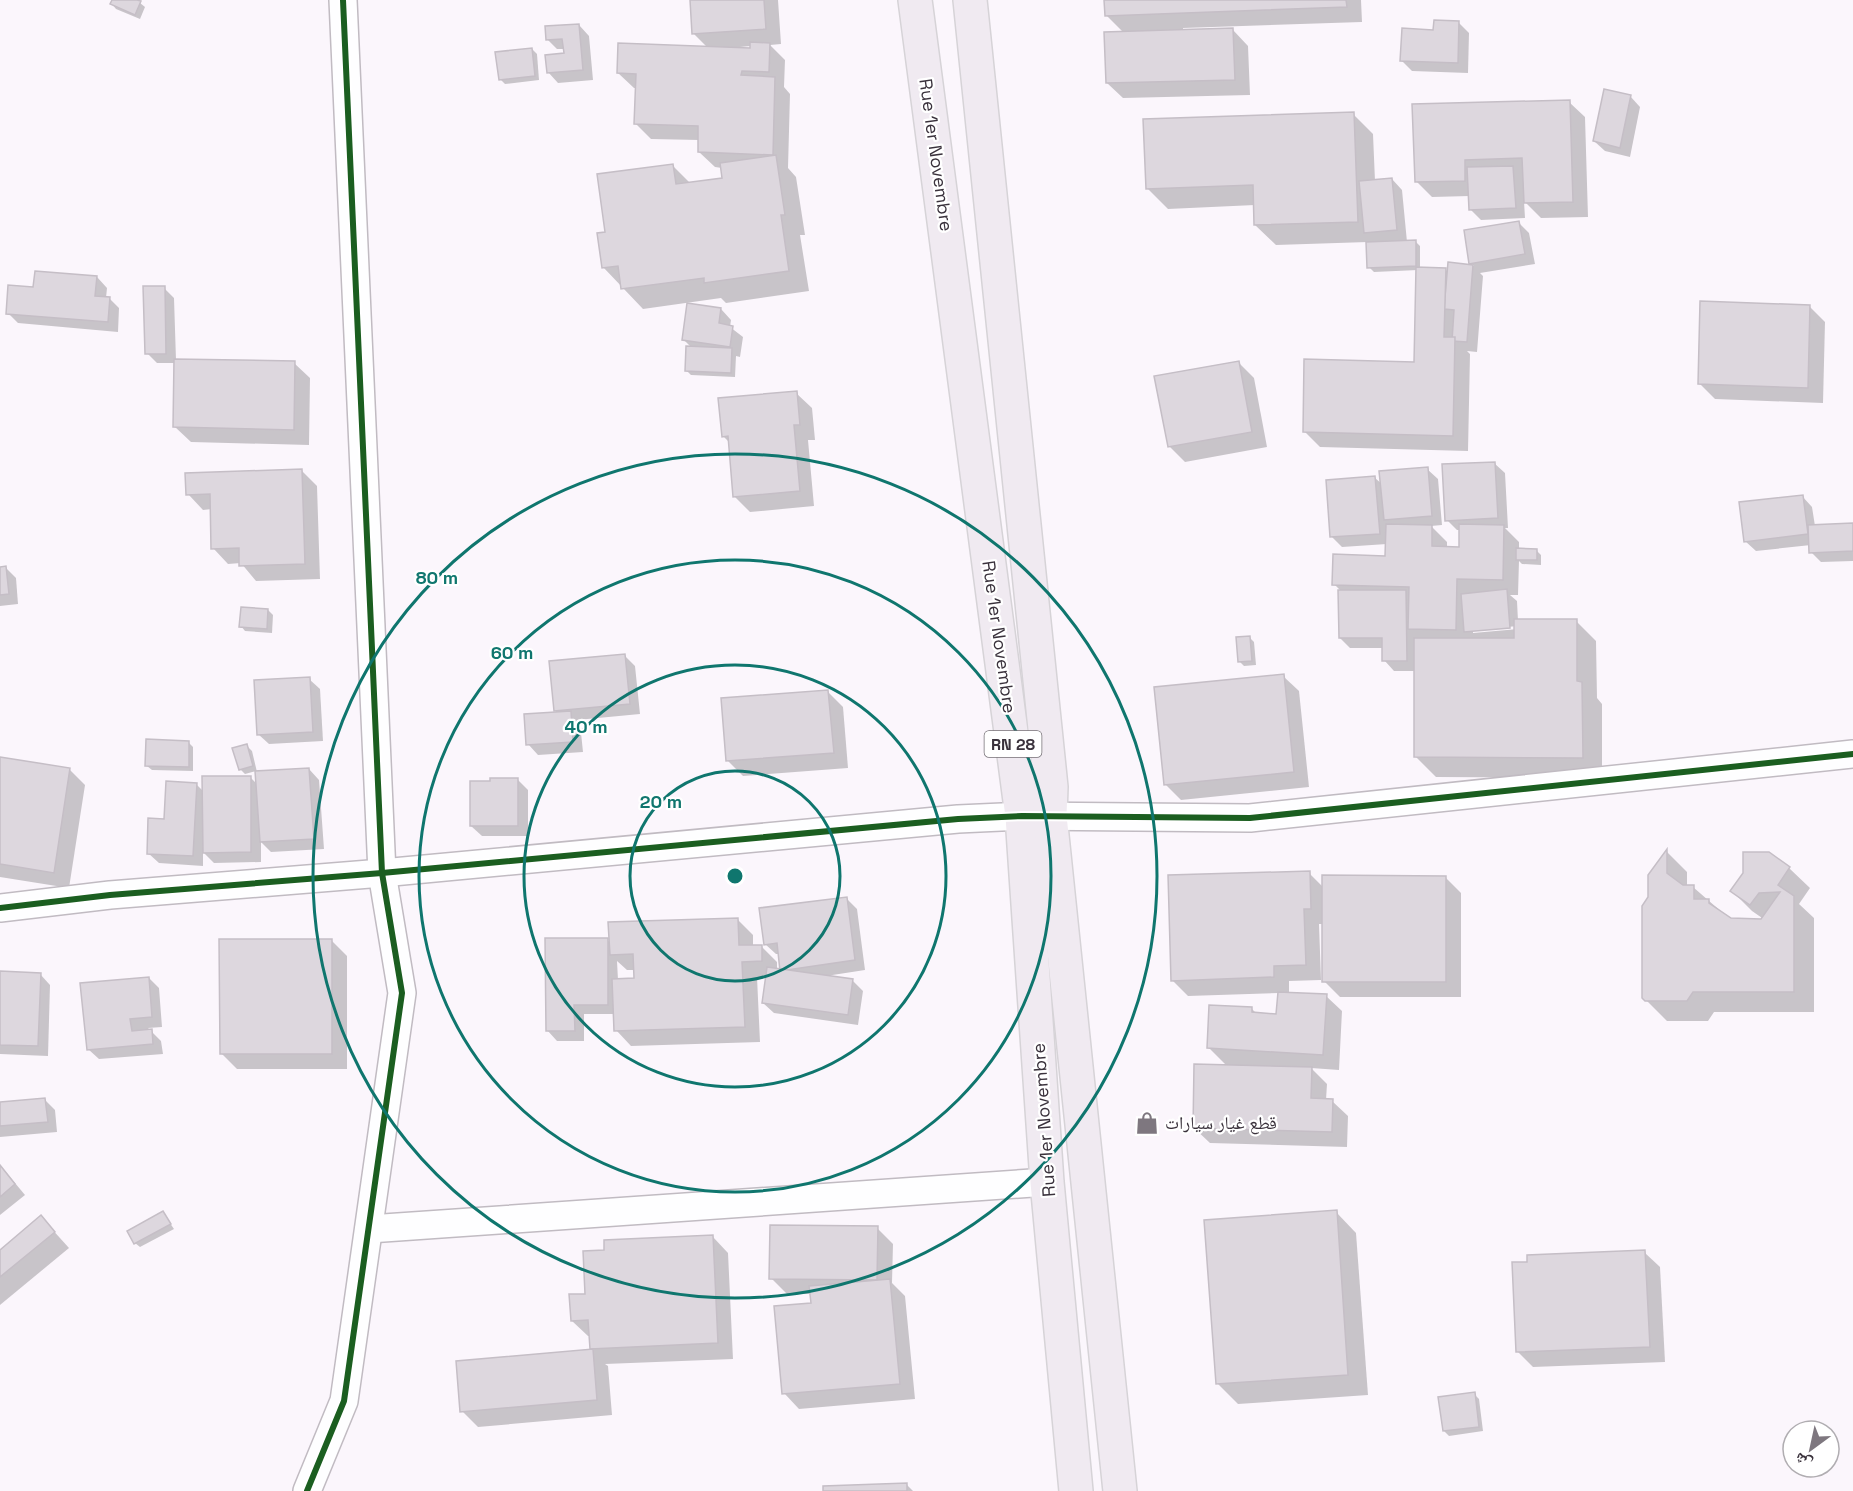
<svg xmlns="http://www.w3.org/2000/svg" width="1853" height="1491" viewBox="0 0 1853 1491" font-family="'Space Grotesk','Noto Naskh Arabic',sans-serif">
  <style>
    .shadow { fill: #0003; fill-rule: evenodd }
    .building { fill: #ddd7de; stroke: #c5bec6; stroke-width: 1.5 }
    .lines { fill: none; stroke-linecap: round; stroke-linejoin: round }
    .street-casing { stroke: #c1bbc2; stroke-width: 30 }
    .primary-casing { stroke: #d6d3d7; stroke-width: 36 }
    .street { stroke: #fefeff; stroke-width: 27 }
    .primary { stroke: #f0eaf1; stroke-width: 33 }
    .cycleway-casing { stroke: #fff; stroke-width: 10 }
    .cycleway { stroke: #1b5e20; stroke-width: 6 }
    .ring { fill: none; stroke: #0f766e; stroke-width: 3 }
    .labels { text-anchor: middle; stroke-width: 4.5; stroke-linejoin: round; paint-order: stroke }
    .shield { fill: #fff; stroke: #757076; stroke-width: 1.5 }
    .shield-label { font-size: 16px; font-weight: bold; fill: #3a323c }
    .street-label { font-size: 18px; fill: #3a323c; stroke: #fff }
    .poi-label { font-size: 18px; fill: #3a323c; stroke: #fff; text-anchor: start }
    .centre { fill: #0f766e; stroke: #fff; stroke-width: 3 }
    .ring-label { font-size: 18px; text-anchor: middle; font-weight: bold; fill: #0f766e; stroke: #fff; stroke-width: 4.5; stroke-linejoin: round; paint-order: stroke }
  </style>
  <rect width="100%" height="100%" fill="#fbf6fc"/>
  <g class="shadow">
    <polygon points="113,0 134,0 140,3 145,7 140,19 116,9 112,4"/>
    <path d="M 691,0 L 778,0 L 781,44 L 770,45 L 785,60 L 784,87 L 790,94 L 788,168 L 796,177 L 805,235 L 800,235 L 809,291 L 726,303 L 721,298 L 643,309 L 603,267 L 607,233 L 672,165 L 691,184 L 724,179 L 722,168 L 715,167 L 699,152 L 699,140 L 651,139 L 635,123 L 637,88 L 634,88 L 618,73 L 708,48 L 694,34 ZM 751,46 L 751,50 L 740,49 L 740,47 Z"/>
    <polygon points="1106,0 1361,0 1362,22 1183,28 1183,31 1233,30 1248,46 1250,95 1123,98 1107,83 1124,33 1106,15"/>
    <polygon points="1459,23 1469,33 1468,73 1412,71 1402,61"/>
    <polygon points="579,25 589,36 593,80 558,83 548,72 565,55 565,49 557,49 547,39"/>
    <polygon points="532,49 537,54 539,80 505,84 500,79"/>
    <polygon points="1630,96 1640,107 1630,157 1605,151 1594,141"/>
    <polygon points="1569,102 1585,117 1588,217 1541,218 1524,201 1525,218 1481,220 1471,210 1470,196 1432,197 1416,181"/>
    <polygon points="1353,114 1373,134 1375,181 1392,179 1402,190 1407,242 1415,241 1420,246 1420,268 1445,269 1449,273 1449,264 1474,266 1471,263 1519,223 1529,233 1535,264 1480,273 1483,276 1477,352 1467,351 1470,354 1468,451 1320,447 1304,431 1416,363 1418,270 1374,272 1369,267 1368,242 1276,245 1255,225 1255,205 1168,209 1147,188"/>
    <polygon points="97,277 107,288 106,298 109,298 119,308 118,332 18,323 8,313 35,288"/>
    <polygon points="164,288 174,298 176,360 294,363 310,378 309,445 191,442 175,427 176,363 157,363 147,353"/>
    <polygon points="1809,306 1825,322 1823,403 1715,399 1699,383"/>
    <polygon points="721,309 731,320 730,327 743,337 740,357 736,356 735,377 691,375 686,370 691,347 684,340"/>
    <polygon points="1238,362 1254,378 1267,447 1185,462 1169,446"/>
    <polygon points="796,393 812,408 815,440 808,440 814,506 750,512 734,496 730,443 723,436"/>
    <path d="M 1494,463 L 1505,473 L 1508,528 L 1505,528 L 1519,542 L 1519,549 L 1536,550 L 1541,555 L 1541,565 L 1522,564 L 1519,561 L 1518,595 L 1510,595 L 1517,601 L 1518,621 L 1576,621 L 1596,641 L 1597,698 L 1602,704 L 1602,778 L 1436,777 L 1416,757 L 1415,671 L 1394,671 L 1384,660 L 1384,648 L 1350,648 L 1340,638 L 1340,590 L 1334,584 L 1387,557 L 1387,544 L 1342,547 L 1332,537 L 1375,478 L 1382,484 L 1427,469 L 1438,479 L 1442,525 L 1431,526 L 1447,542 L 1447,548 L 1460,549 L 1461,530 L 1457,530 L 1447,520 ZM 1518,626 L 1518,629 L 1473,633 L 1473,630 Z"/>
    <polygon points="301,470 317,486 320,579 256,581 241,563 228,564 213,548 212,509 203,510 188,494"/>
    <polygon points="1802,496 1812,507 1815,526 1853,524 1853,561 1821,562 1811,552 1811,545 1756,551 1745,541"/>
    <polygon points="0,568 6,568 16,578 18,604 0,606"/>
    <polygon points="268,610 273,615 272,633 245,631 241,626"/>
    <polygon points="1249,637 1254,642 1256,665 1244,666 1239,661"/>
    <polygon points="625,656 635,666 640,714 577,720 580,723 583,752 538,755 528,744 556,713 551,663"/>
    <polygon points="1283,676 1299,691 1309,787 1181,800 1166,785"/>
    <polygon points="309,679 320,689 323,741 269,744 258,734"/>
    <polygon points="827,691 843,707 848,768 743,776 728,761"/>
    <polygon points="188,742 193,747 193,771 152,770 147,766"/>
    <polygon points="247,746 252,751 257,772 309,769 319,780 324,849 271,852 261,842 261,862 214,863 203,852 203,866 159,863 148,853 165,821 196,784 204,792 250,777 257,784 256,771 245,774 240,769"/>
    <polygon points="0,759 69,769 85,785 69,888 0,877"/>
    <polygon points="517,779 528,790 528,836 482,836 471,826"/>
    <polygon points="1667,852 1687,872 1687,887 1693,887 1731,920 1765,920 1752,911 1732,891 1769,853 1789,868 1810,888 1799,904 1814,918 1814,1012 1714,1012 1708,1021 1667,1021 1643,997 1649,876"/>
    <polygon points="1309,873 1324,888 1445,877 1461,893 1461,997 1340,997 1324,981 1324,924 1319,924 1321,980 1289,981 1289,994 1326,996 1342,1011 1339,1070 1311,1068 1327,1084 1326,1100 1332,1101 1348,1116 1347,1147 1210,1143 1194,1128 1227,1066 1208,1047 1252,1009 1257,1014 1278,1015 1279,993 1188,996 1172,980"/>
    <path d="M 846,898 L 857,909 L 865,970 L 826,976 L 852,980 L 863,991 L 858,1025 L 774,1013 L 763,1003 L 767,977 L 757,977 L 760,1042 L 631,1046 L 616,1030 L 615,1014 L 584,1014 L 584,1041 L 557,1041 L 547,1030 L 607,940 L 611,943 L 737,919 L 753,935 L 753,946 L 761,946 L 777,962 L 777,970 L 782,970 L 780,954 L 776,954 L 765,944 ZM 617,961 L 627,970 L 635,970 L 636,980 L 618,980 Z"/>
    <polygon points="331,940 347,956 347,1069 237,1069 221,1053"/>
    <polygon points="0,973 40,974 50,985 48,1056 0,1054"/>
    <polygon points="149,978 159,988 162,1027 148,1028 161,1041 163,1054 99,1059 88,1049"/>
    <polygon points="45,1100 55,1110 57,1132 0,1137 0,1103"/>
    <polygon points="0,1165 25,1195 0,1215"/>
    <polygon points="1336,1212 1356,1233 1368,1395 1238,1404 1218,1384"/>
    <polygon points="163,1213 174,1229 140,1247 135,1243"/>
    <polygon points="41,1217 69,1248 0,1305 0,1251"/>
    <polygon points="877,1228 893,1244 892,1283 905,1296 915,1399 799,1409 784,1393 812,1304 811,1294 787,1294 771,1278"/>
    <polygon points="713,1237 728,1253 733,1359 605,1364 608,1366 612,1415 478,1427 462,1411 457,1363 594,1350 591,1348 591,1336 588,1336 572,1321 587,1295 606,1251"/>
    <polygon points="1644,1252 1660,1267 1665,1362 1533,1367 1517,1351"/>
    <polygon points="1474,1394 1479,1399 1483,1431 1449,1436 1444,1431"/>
    <polygon points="906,1484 913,1491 824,1491"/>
  </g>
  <g class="building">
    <polygon points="112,0 137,0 141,1 135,15 110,4"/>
    <polygon points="690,0 764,0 766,29 692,34"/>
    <polygon points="1104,0 1346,0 1347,7 1105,16"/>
    <polygon points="1434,20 1459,21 1458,63 1400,61 1402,28 1433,30"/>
    <polygon points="579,24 583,70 547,73 545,55 564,53 562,39 546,40 545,26"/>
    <polygon points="1233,28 1235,80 1106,83 1104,32"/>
    <polygon points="750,42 770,43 769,72 742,71 741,75 775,77 773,155 698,152 698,126 634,124 636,74 617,73 618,43 750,48"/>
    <polygon points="532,48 535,76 499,80 495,52"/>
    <polygon points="1604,89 1631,95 1620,148 1593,141"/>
    <polygon points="1570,100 1573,202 1524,203 1522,158 1465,160 1465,181 1415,182 1412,104"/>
    <polygon points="1354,112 1358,222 1254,225 1253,185 1146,189 1143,119"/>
    <polygon points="776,155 785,215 781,215 789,271 704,283 704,278 621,289 618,266 602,268 597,233 605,232 597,174 673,164 676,184 722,178 720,163"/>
    <polygon points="1513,166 1516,208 1469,210 1467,167"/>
    <polygon points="1392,178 1397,230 1364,233 1359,181"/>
    <polygon points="1519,221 1525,254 1469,264 1464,230"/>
    <polygon points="1416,240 1416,266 1367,268 1366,242"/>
    <polygon points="1448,262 1473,265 1467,342 1452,341 1454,310 1444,309"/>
    <polygon points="1416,267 1446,268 1444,337 1455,337 1453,436 1303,432 1304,359 1414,362"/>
    <polygon points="35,271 97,276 95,296 110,297 108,322 6,314 8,285 33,287"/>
    <polygon points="143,286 165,286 166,354 145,354"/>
    <polygon points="1700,301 1810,305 1808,388 1698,384"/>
    <polygon points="687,303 721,308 719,323 733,326 730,347 682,340"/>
    <polygon points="686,346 732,348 731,373 685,371"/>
    <polygon points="174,359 295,361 294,430 173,427"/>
    <polygon points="1239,361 1252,432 1168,447 1154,376"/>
    <polygon points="797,391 800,425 794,425 800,491 733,497 728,436 722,437 718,398"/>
    <polygon points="1495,462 1498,518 1445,521 1442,464"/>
    <polygon points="1428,467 1432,516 1384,520 1379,471"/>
    <polygon points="302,469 305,564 239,566 239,548 211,549 210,494 186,495 185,473"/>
    <polygon points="1375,476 1380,534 1330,537 1326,480"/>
    <polygon points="1803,495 1808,534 1744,542 1739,502"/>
    <polygon points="1853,523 1853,551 1809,553 1808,525"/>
    <polygon points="1386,524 1432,525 1432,546 1459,547 1459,524 1504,525 1503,580 1457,579 1456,630 1408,629 1409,587 1332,585 1333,554 1385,556"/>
    <polygon points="1516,548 1537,549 1537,560 1516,560"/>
    <polygon points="6,566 9,594 0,595 0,567"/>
    <polygon points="1507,589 1510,628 1464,632 1461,594"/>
    <polygon points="1338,590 1406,590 1407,661 1382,661 1382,638 1339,638"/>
    <polygon points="241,607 268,609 267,629 239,627"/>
    <polygon points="1514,619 1577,619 1577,681 1582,682 1583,758 1414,757 1414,638 1514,638"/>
    <polygon points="1250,636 1252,661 1238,662 1236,637"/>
    <polygon points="625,654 630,704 554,711 549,661"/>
    <polygon points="1284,674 1294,772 1164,785 1154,687"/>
    <polygon points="310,677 313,732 257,735 254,680"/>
    <polygon points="828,690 834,753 726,761 721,698"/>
    <polygon points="571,711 573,742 526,745 524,714"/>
    <polygon points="146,739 189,741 189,767 145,766"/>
    <polygon points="247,744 253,766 239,770 232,748"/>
    <polygon points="0,757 70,768 54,873 0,864"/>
    <polygon points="309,768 314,839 260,842 255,771"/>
    <polygon points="202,776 251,776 251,852 203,853"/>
    <polygon points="490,778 518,778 518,826 470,826 470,781 490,781"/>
    <polygon points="166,781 197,783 193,856 147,854 148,818 164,819"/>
    <polygon points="1667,849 1667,873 1683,885 1694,885 1694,899 1709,899 1709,903 1731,918 1761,919 1780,892 1759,893 1750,905 1730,891 1743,873 1743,852 1769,852 1790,867 1778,885 1794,896 1794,992 1693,992 1687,1001 1645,1001 1642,998 1642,906 1648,897 1648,875"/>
    <polygon points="1310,871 1311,909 1304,909 1306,965 1274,966 1274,977 1171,981 1168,875"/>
    <polygon points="1322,875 1446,876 1446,982 1322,982"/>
    <polygon points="847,897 855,960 780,971 777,943 764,945 759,908"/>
    <polygon points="738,918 739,945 762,945 762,961 742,962 745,1027 614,1031 612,979 634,978 633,954 610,955 608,922"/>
    <polygon points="545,938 608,938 608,1005 574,1005 575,1031 546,1031"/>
    <polygon points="219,939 332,939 332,1054 220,1054"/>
    <polygon points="767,967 853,979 848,1015 762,1003"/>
    <polygon points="0,971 41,973 38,1046 0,1045"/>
    <polygon points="149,977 152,1017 130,1019 132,1031 152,1029 153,1044 87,1050 80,983"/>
    <polygon points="1278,992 1327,994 1323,1055 1207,1048 1209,1005 1252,1007 1252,1012 1276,1014"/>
    <polygon points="1194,1064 1312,1067 1311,1098 1333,1099 1332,1132 1193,1128"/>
    <polygon points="45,1098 48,1122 0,1126 0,1102"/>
    <polygon points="0,1165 15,1184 0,1197"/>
    <polygon points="1337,1210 1348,1375 1216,1384 1204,1220"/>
    <polygon points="163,1211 171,1224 134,1244 127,1231"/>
    <polygon points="41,1215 55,1232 0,1277 0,1250"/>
    <polygon points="770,1225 878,1226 877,1280 769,1279"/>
    <polygon points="713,1235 718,1343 590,1349 588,1320 571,1321 569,1294 585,1294 583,1251 604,1250 604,1240"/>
    <polygon points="1645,1250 1650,1347 1516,1352 1512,1262 1527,1262 1527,1255"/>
    <polygon points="890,1279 900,1384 782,1394 774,1306 811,1303 809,1286"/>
    <polygon points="593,1349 597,1400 460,1412 456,1361"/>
    <polygon points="1475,1392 1479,1427 1443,1431 1438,1397"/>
    <polygon points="907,1483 907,1491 823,1491 823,1486"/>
  </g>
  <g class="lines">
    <g class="street-casing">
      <g id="street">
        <polyline points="0,908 110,895 382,873 958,819 1022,816 1250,818 1853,754"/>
        <polyline points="369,1229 1047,1182"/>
        <polyline points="307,1491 344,1401 402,993 382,873 343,0"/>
      </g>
    </g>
    <g class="primary-casing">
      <g id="primary">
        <polyline points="915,0 1022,816 1047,1182 1076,1491"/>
        <polyline points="970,0 1051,787 1050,816 1120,1491"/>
      </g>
    </g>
    <use href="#street" class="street"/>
    <use href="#primary" class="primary"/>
    <g class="cycleway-casing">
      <g id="cycleway">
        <polyline points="0,908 110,895 382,873 958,819 1022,816 1250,818 1853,754"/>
        <polyline points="307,1491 344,1401 402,993 382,873 343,0"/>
      </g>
    </g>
    <use href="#cycleway" class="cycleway"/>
  </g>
  <g class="ring">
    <circle cx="735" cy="876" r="105"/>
    <circle cx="735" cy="876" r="211"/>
    <circle cx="735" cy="876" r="316"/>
    <circle cx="735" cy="876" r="422"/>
  </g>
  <defs>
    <g id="shop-bare" transform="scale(1.8)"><path d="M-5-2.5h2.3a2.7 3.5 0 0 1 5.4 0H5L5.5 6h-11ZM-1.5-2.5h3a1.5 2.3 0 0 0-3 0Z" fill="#7e777f" stroke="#fff" stroke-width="2.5" paint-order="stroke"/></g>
  </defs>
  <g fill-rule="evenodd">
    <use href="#shop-bare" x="1147" y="1123"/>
  </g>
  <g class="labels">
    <rect class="shield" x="984.5" y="731" width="57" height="26" rx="4.5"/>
    <g class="shield-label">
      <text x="1013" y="750">RN 28</text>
    </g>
    <g class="street-label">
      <text transform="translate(936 155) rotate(82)" y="6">Rue 1er Novembre</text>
      <text transform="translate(999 637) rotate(82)" y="6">Rue 1er Novembre</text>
      <text transform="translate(1044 1120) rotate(-94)" y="6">Rue 1er Novembre</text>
    </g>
    <g class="poi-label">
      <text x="1165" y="1129">قطع غيار سيارات</text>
    </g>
  </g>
  <circle cx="735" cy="876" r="9" class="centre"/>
  <g class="ring-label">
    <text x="437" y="584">80 m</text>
    <text x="512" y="659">60 m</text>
    <text x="586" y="733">40 m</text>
    <text x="661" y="808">20 m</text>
  </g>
  <g transform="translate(1811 1449) rotate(213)"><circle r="28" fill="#ffffff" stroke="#b0adb1" stroke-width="1.5"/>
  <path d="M0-4.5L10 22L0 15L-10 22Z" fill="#7e777f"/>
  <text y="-9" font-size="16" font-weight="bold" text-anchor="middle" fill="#3a323c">ش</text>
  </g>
</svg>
